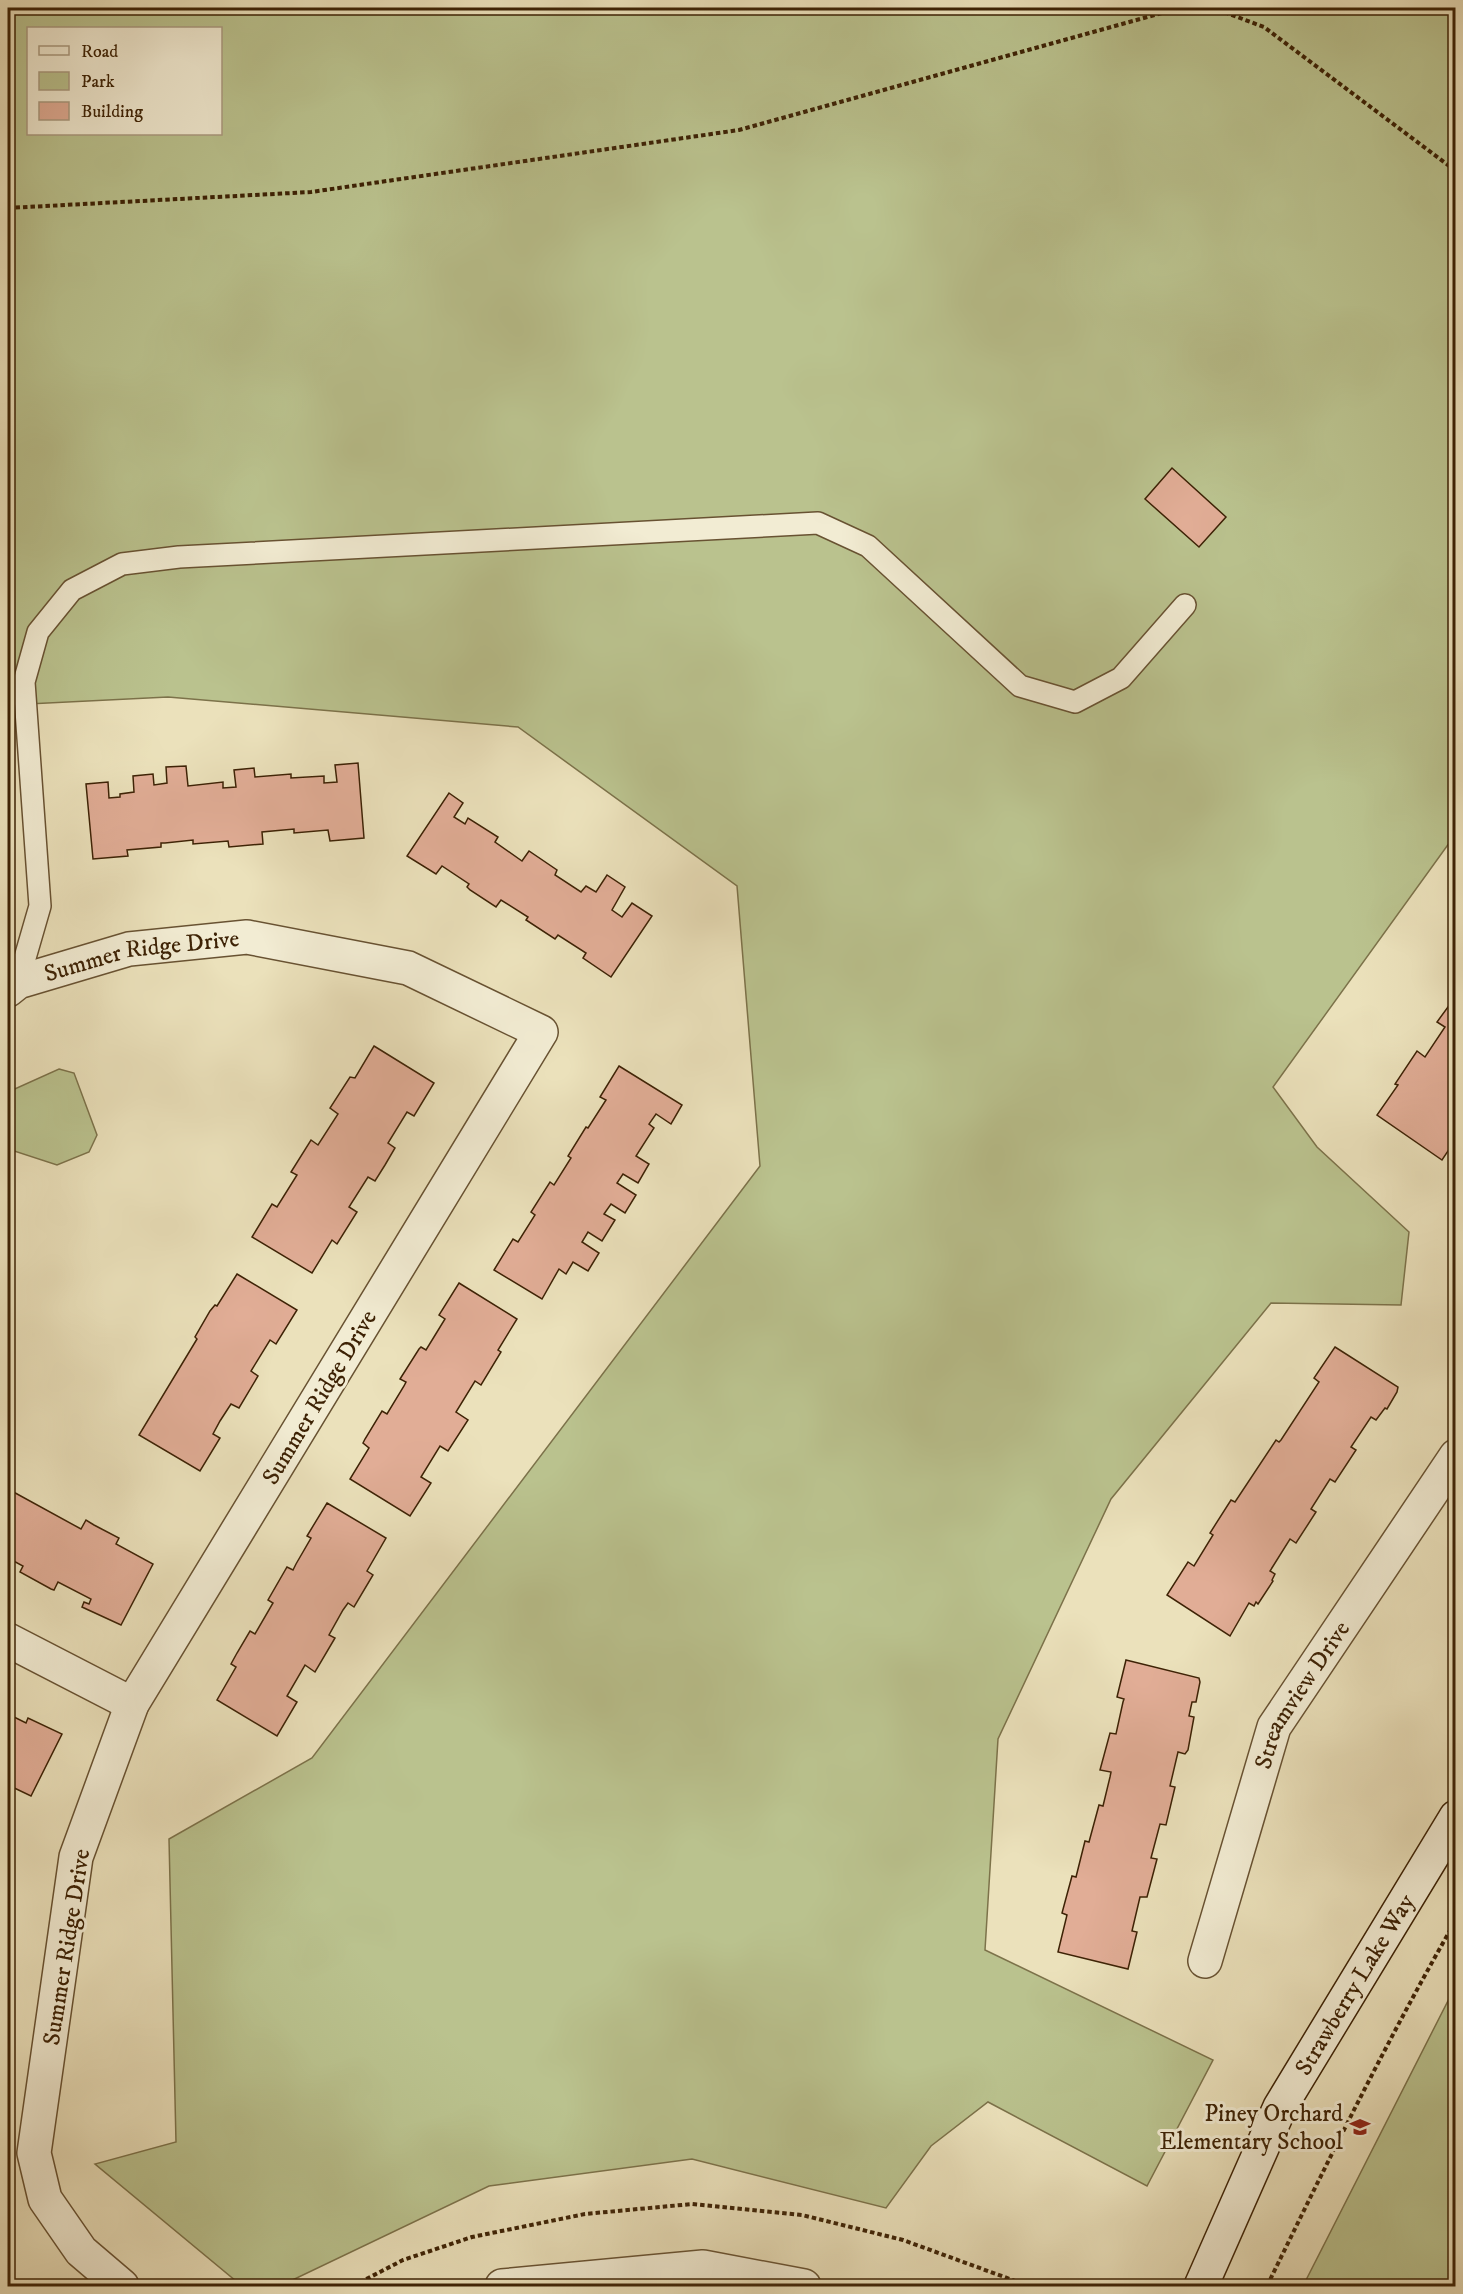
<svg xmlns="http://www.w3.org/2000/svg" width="1463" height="2294" viewBox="0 0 1463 2294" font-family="'IM FELL DW Pica',serif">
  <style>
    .green { fill: #bac28e; stroke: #7c724a; stroke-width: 1.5; fill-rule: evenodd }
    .building { fill: #e1ad96; stroke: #3d2205; stroke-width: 1.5 }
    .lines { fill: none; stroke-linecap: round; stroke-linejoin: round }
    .lane-casing { stroke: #685232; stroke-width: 24 }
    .street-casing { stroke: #685232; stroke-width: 36 }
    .secondary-casing { stroke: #3d2205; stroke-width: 36 }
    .path { stroke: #3d2205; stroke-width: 4; stroke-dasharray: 4.5 3; stroke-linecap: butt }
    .lane { stroke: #f2ecd3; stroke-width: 21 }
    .street { stroke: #f2ecd3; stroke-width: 33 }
    .secondary { stroke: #f2ecd3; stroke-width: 33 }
    .labels { text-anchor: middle; stroke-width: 6; stroke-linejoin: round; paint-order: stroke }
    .street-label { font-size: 24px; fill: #3d2205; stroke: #f2ecd3 }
    .poi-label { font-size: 24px; fill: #3d2205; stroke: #f2ecd3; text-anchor: end }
  </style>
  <rect width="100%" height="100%" fill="#ebe1bb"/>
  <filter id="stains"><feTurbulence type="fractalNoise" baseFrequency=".00333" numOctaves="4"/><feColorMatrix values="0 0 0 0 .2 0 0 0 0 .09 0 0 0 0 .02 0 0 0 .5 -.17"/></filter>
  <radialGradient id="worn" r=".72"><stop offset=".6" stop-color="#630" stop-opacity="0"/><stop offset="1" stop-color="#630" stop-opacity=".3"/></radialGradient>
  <g class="green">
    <path d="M 8,8 L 1455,8 L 1455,835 L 1273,1087 L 1317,1147 L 1409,1232 L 1401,1305 L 1271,1303 L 1111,1499 L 998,1739 L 985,1950 L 1213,2060 L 1147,2186 L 988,2102 L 931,2146 L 886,2208 L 692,2159 L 489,2186 L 280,2286 L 242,2286 L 95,2164 L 176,2142 L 169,1839 L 312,1758 L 760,1166 L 737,886 L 518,727 L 168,697 L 8,705 ZM 28,28 L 220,28 L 220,134 L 28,134 Z"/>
    <polygon points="59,1069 74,1073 97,1135 89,1152 57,1165 8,1149 8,1092"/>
    <polygon points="1455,1987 1455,2286 1303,2286"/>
  </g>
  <g class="building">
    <polygon points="1172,468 1226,517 1199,547 1145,499"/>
    <polygon points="358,763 364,838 330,841 328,830 294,833 294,829 262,832 263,844 229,847 228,841 193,844 193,840 165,843 161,843 161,847 127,850 128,856 93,859 86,784 108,782 109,798 120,797 120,794 134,792 133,776 153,774 154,785 167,783 166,767 186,766 188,786 223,782 223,788 236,787 234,770 254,768 255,777 291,774 291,778 324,776 324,783 337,782 335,765"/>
    <polygon points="449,793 463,803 454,817 465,824 468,818 498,837 495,842 522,861 529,851 557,870 555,875 581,892 586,886 596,892 607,875 625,887 612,910 622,917 632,903 652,916 611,977 583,958 586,953 558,935 555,939 526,920 528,917 501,900 496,907 470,890 467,887 469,884 442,866 436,874 407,856"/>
    <polygon points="1456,996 1456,1132 1450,1139 1454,1142 1442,1160 1377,1115 1398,1085 1395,1084 1417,1051 1425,1057 1445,1027 1437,1022"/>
    <polygon points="374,1046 434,1083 414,1116 407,1112 388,1143 395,1148 385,1165 375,1181 368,1177 349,1207 357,1212 337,1244 332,1240 312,1273 252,1237 272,1204 277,1207 297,1175 291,1172 311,1140 318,1145 338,1114 330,1108 350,1077 355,1078"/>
    <polygon points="619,1066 682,1105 671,1124 656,1114 649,1124 654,1128 636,1156 649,1164 638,1183 623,1174 617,1183 636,1195 625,1213 611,1204 604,1214 615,1220 602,1241 588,1232 582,1242 599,1253 588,1271 573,1262 566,1274 559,1269 542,1299 494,1270 513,1239 518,1242 535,1215 531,1212 550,1182 554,1185 571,1158 568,1156 586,1127 588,1128 606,1100 600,1097"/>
    <polygon points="237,1274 297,1310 276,1344 270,1340 251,1371 258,1376 239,1408 231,1404 220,1421 213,1434 220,1438 200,1471 139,1435 194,1344 197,1339 195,1337 210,1311 215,1305 217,1306"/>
    <polygon points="459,1283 517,1319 498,1350 501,1352 481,1385 475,1381 456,1412 468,1420 448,1451 440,1446 421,1477 431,1483 410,1516 350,1479 369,1448 363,1443 365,1439 382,1411 387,1414 404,1386 406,1382 400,1379 419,1349 421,1347 426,1350 437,1332 445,1319 439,1315"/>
    <polygon points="1335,1347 1398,1387 1397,1392 1387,1409 1385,1408 1376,1420 1371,1417 1351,1447 1356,1450 1335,1482 1330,1479 1311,1509 1316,1512 1296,1543 1290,1539 1270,1571 1275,1574 1272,1580 1273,1581 1258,1604 1256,1602 1254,1606 1249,1603 1230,1636 1167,1595 1188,1562 1194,1566 1213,1535 1210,1533 1231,1500 1235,1502 1276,1440 1279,1442 1281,1440 1319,1382 1314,1378"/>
    <polygon points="8,1489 81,1529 86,1520 94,1525 119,1538 116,1544 153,1564 121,1625 82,1607 84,1602 89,1604 91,1599 58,1582 54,1590 51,1589 20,1572 23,1566 8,1558"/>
    <polygon points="327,1503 386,1538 367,1571 373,1575 354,1607 348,1603 343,1610 329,1635 335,1638 315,1672 305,1665 287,1696 297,1702 277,1736 217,1700 236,1667 231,1664 237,1653 250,1631 255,1634 273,1603 268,1600 287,1567 293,1570 296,1564 311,1538 307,1536"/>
    <polygon points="1126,1660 1199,1678 1200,1682 1196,1702 1192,1702 1189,1716 1194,1717 1188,1750 1185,1754 1178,1752 1170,1786 1175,1787 1166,1825 1160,1824 1151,1858 1157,1859 1147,1897 1140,1897 1132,1931 1137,1932 1128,1969 1058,1952 1067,1915 1062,1913 1072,1876 1076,1877 1085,1841 1089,1842 1099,1805 1103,1806 1110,1777 1111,1772 1100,1770 1110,1733 1116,1734 1123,1702 1124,1699 1117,1697"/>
    <polygon points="8,1714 26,1723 28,1718 62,1734 31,1796 8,1785"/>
  </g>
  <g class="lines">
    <g class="lane-casing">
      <polyline id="lane" points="18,982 40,906 24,682 38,632 72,590 122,564 179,557 818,523 868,546 1020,686 1075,702 1121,678 1185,605"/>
    </g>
    <g class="street-casing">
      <g id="street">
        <path id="s1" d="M 8,990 L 18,982 L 129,949 L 247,937 L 408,968 L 541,1032 L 132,1704 L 76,1857 L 34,2153 L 45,2199 L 81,2251 L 122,2286"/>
        <polyline points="8,1640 132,1704"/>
        <path id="s2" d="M 1205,1961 L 1274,1727 L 1456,1456"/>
        <polyline points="502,2286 703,2267 804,2286"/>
      </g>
    </g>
    <g class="secondary-casing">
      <g id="secondary">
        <path id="s3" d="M 1201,2286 L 1280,2107 L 1456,1817"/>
      </g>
    </g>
    <g class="path">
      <polyline points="8,208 311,192 739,130 1169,11 1224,12 1264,27 1456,171"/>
      <polyline points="353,2286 403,2260 472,2237 585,2214 692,2204 802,2215 903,2240 1029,2286"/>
      <path d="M 1267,2286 C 1327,2163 1387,2040 1456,1920"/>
    </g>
    <use href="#lane" class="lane"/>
    <use href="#street" class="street"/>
    <use href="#secondary" class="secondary"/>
  </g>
  <defs>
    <g id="school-bare" transform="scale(1.62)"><path d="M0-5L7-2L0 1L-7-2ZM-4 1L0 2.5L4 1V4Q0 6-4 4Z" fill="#8f2418" stroke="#f2ecd3" stroke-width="2.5" paint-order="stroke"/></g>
  </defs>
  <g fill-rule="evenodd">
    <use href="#school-bare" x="1360" y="2127"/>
  </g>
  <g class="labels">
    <g class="street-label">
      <text dy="8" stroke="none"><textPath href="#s1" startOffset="140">Summer Ridge Drive</textPath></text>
      <text transform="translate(319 1397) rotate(-59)" y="8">Summer Ridge Drive</text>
      <text dy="8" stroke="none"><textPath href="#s2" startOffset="285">Streamview Drive</textPath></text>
      <text transform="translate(66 1947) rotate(-81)" y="8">Summer Ridge Drive</text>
      <text dy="8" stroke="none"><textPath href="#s3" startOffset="339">Strawberry Lake Way</textPath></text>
    </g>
    <g class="poi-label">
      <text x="1343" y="2121">Piney Orchard<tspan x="1343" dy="28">Elementary School</tspan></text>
    </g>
  </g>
  <rect width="1463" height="2294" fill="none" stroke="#ebe1bb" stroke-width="30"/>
  <rect x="9" y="9" width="1445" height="2276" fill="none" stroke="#3d2205" stroke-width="3"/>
  <rect x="15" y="15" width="1433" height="2264" fill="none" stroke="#3d2205" stroke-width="1.5"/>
  <rect x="27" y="27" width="195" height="108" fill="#f2ecd3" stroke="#aa9b81" stroke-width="1.5"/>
  <rect x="39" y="46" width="30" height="9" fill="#f2ecd3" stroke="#aa9b81" stroke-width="1.5"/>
  <text x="81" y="57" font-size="18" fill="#3d2205">Road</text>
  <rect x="39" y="72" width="30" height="18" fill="#bac28e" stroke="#aa9b81" stroke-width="1.5"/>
  <text x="81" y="87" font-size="18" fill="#3d2205">Park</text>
  <rect x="39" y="102" width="30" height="18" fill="#e1ad96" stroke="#aa9b81" stroke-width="1.5"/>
  <text x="81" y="117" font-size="18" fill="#3d2205">Building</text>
  <rect width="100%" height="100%" filter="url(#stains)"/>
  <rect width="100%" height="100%" fill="url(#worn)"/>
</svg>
